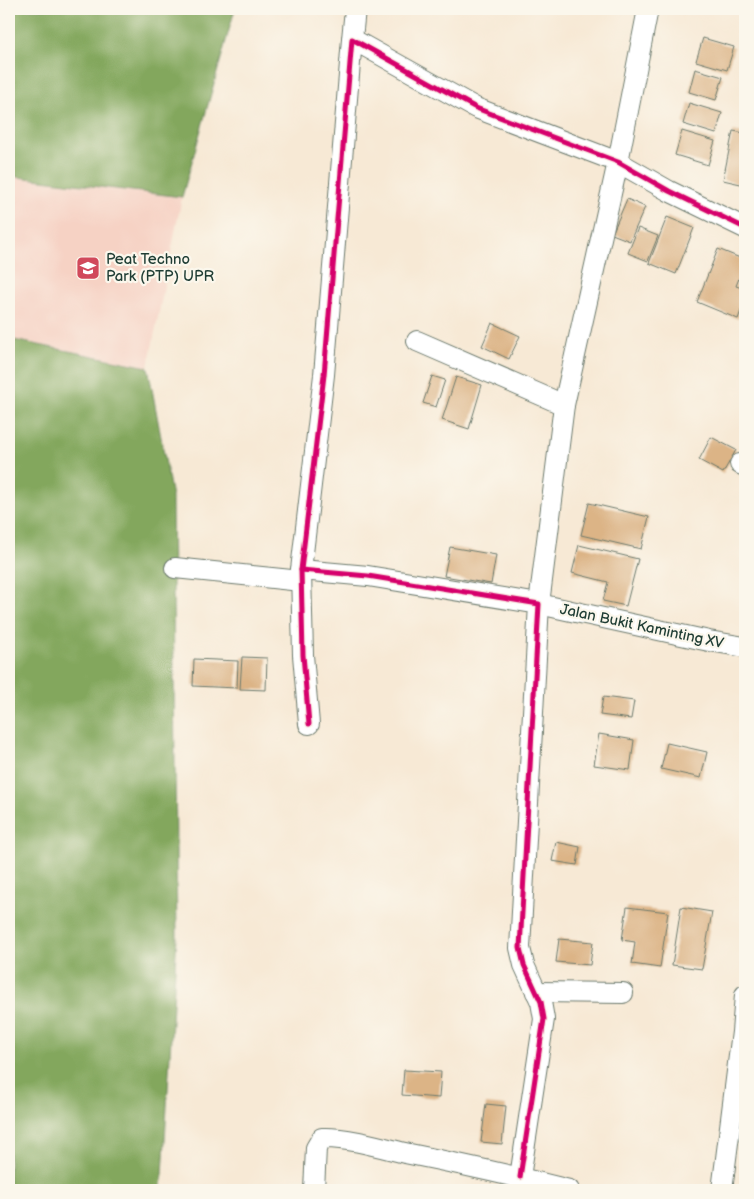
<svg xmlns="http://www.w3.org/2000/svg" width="754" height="1199" viewBox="0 0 754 1199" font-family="'Balsamiq Sans',sans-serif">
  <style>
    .built { fill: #f6d2c4 }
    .forest { fill: #83a75d; stroke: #517248 }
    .building { fill: #dcb486 }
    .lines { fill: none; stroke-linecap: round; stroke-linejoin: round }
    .street-casing { stroke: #6b796c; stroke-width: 22 }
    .street { stroke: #fff; stroke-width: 20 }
    .cycleway-casing { stroke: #fbf7ec; stroke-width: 8 }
    .cycleway { stroke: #d6006c; stroke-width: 5 }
    .labels { text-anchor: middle; stroke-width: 4.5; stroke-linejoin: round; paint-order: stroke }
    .poi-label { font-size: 15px; fill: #1f3d34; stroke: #fbf7ec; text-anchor: start }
    .street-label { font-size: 15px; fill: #1f3d34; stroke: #fbf7ec }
  </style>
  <rect width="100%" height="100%" fill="#fbf7ec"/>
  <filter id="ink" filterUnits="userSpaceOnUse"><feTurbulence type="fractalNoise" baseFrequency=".02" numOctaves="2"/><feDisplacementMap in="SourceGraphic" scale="10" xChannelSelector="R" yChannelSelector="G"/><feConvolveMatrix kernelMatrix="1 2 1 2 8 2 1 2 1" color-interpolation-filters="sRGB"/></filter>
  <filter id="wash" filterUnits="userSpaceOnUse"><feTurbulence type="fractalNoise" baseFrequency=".0096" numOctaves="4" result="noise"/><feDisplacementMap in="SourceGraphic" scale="20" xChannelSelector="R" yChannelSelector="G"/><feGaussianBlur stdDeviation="1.12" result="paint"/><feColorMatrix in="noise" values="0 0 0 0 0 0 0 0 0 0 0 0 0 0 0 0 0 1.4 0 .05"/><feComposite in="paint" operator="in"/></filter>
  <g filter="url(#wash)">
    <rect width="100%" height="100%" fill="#f7e9d5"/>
    <polygon class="built" points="9,176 182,197 148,367 9,339"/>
    <g class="forest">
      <polygon points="9,9 235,9 182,197 9,176"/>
      <polygon points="9,339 148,367 172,497 177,936 163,1175 160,1190 9,1190"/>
    </g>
    <g id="blocks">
      <g class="building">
        <polygon points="703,38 734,47 727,70 696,61"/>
        <polygon points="695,69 723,77 716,100 689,92"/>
        <polygon points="689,103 722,113 716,134 683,124"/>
        <polygon points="682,131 715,141 708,165 675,155"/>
        <polygon points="733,131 745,133 745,185 723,180"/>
        <polygon points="627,199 645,207 630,241 612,234"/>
        <polygon points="667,217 694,228 676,274 649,263"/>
        <polygon points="638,228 658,236 648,261 628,253"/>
        <polygon points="718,249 745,260 745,263 736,286 745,289 745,300 738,319 697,302"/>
        <polygon points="492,323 520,336 509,359 482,346"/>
        <polygon points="432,376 445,380 436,407 423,403"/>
        <polygon points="456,377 482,385 469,429 442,420"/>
        <polygon points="711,437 736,450 723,473 699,460"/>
        <polygon points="589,503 649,517 641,549 581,535"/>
        <polygon points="579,545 638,559 626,606 603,601 608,582 572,573"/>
        <polygon points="450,547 496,555 491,584 444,576"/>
        <polygon points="242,657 267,658 266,690 240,689"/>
        <polygon points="194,659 238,661 237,688 193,686"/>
        <polygon points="603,697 634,701 631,719 600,715"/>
        <polygon points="599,734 634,740 630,770 594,765"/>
        <polygon points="667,743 707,752 701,778 661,769"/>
        <polygon points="556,842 580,847 577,865 552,861"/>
        <polygon points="627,907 668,912 660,968 632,964 635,942 622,940"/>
        <polygon points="681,907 712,912 702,969 672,965"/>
        <polygon points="559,939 593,942 590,965 556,962"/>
        <polygon points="404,1070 441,1072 439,1098 402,1095"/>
        <polygon points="486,1104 506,1106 502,1144 481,1142"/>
      </g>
    </g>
  </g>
  <g filter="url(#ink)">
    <use href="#blocks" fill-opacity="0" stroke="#6b796c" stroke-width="1"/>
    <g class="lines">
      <g class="street-casing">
        <g id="street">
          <polyline points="648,9 618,162 564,405 539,604 709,641 745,647"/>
          <polyline points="352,39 355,9"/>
          <polyline points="417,341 564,405"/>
          <polyline points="740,464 745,466"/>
          <polyline points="175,568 301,581"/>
          <polyline points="301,570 368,576 539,604 520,948 524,965 541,1002 544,1019 520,1177"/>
          <polyline points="309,724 303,655 301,570 324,375 352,39 476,108 618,162 669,191 745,228"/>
          <polyline points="536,992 623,993"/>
          <path d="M 314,1190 L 316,1148 L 322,1138 C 346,1137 381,1147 405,1153 C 460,1164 515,1176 569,1190"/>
          <polyline points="722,1190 742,1032 745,995"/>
        </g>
      </g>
      <use href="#street" class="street"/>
      <g class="cycleway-casing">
        <g id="cycleway">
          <polyline points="301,570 368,576 539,604 520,948 524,965 541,1002 544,1019 520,1177"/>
          <polyline points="309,724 303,655 301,570 324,375 352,39 476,108 618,162 669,191 745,228"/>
        </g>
      </g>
      <use href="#cycleway" class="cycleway"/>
    </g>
  </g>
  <defs>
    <g id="school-square" transform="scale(1.25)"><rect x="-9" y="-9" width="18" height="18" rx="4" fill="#d1495b" stroke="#fbf7ec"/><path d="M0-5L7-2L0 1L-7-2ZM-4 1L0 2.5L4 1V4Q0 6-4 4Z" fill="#fff"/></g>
  </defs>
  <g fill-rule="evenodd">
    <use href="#school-square" x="88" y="268"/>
  </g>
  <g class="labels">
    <g class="poi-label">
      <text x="106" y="264">Peat Techno<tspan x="106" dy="17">Park (PTP) UPR</tspan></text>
    </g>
    <g class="street-label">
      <text transform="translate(642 626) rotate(12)" y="5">Jalan Bukit Kaminting XV</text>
    </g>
  </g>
  <rect width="754" height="1199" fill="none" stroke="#fbf7ec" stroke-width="30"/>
</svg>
